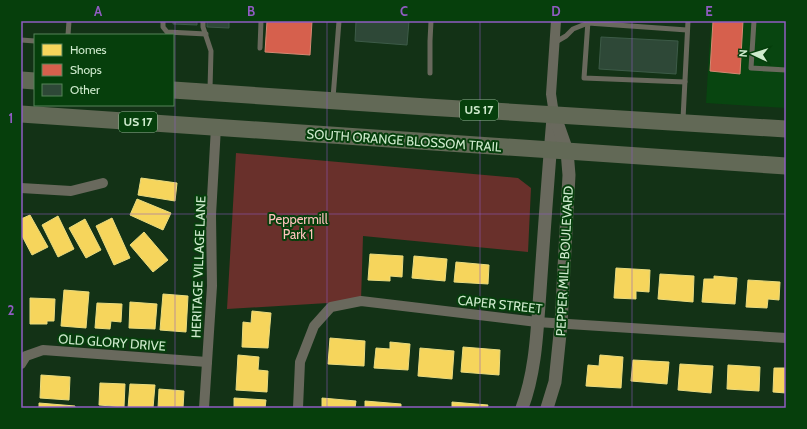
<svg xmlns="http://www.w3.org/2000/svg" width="807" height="429" viewBox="0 0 807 429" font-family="Cabin,sans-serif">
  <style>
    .built { fill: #084510 }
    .green { fill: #69302b }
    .homes { fill: #f6d55c; stroke: #eadb7e }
    .shops { fill: #d6604d; stroke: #d48973 }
    .building { fill: #2e4837; stroke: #3d5b48 }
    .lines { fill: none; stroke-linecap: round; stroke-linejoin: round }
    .service { stroke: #69695d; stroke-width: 5 }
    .minor { stroke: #69695d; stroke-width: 10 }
    .tertiary { stroke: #69695d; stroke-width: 13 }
    .primary { stroke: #626956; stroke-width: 17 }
    .grid { fill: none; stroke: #905cc2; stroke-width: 1; stroke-opacity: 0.55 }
    .labels { text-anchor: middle; stroke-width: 4; stroke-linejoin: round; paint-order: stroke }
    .shield { fill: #063f0c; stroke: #92b793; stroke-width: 1 }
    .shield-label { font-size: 12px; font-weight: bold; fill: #ceeacd }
    .street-label { font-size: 13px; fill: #ceeacd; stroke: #063f0c }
    .park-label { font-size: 13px; fill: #ffc2bd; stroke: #063f0c }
    .neatline { fill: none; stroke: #905cc2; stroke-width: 1.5 }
    .grid-label { font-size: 13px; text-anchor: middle; font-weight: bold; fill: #905cc2 }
  </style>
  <rect width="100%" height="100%" fill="#133216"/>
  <polygon class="built" points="711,21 786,21 786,108 706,103"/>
  <polygon class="green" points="236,153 518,178 531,188 528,252 363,236 361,301 227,309"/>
  <g class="homes">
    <polygon points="141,178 177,183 175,201 138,195"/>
    <polygon points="137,199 171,213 163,230 130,215"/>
    <polygon points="30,215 48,247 32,255 21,234 21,219"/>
    <polygon points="58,216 74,249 58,257 42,225"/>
    <polygon points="112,218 130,258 114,265 96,226"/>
    <polygon points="85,219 101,250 86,258 69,228"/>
    <polygon points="144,232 168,260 153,272 130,245"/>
    <polygon points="370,254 403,256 402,277 390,276 390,281 368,280"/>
    <polygon points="414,256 447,259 445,281 412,278"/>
    <polygon points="456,262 489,265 488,284 454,282"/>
    <polygon points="616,268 650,270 649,292 636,291 636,299 614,298"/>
    <polygon points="660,274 694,276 693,302 658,299"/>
    <polygon points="714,276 737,278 735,304 702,302 704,279 714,279"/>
    <polygon points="748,280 780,282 779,300 768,299 767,308 746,307"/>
    <polygon points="64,290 89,292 86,328 61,326"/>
    <polygon points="163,294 188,296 186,332 160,330"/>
    <polygon points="30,298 55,299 54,321 47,321 47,324 30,324"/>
    <polygon points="130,302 157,304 155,329 129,328"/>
    <polygon points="97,303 122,304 121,322 111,321 110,329 95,328"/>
    <polygon points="252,311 271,313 268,348 242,347 243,322 251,323"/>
    <polygon points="330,338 365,341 364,366 328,364"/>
    <polygon points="390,342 410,344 408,370 374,368 376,348 390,349"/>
    <polygon points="463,347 500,350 499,375 461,372"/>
    <polygon points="420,348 454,351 452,379 418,376"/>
    <polygon points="238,355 259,357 258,370 268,371 267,392 236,390"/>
    <polygon points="600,355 623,357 621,388 586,386 588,365 599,366"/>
    <polygon points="633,360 669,362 667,384 631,381"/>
    <polygon points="680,364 713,366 711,393 678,390"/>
    <polygon points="728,365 760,367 759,391 727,389"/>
    <polygon points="774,368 786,368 786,393 773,392"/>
    <polygon points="41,375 70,377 69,400 40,398"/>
    <polygon points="100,383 125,384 124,407 99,405"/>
    <polygon points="130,384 155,385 153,408 128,408"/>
    <polygon points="159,389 184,391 183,408 158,408"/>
    <polygon points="234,398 266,400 265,408 234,408"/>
    <polygon points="322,398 356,401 355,408 322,408"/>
    <polygon points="365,401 401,404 401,408 365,408"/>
    <polygon points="452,402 488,405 487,408 452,408"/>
    <polygon points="39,403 75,406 75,408 39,408"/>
  </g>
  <g class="shops">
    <polygon points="267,21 312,21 310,55 265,52"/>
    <polygon points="713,21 743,21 740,74 710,71"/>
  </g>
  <g class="building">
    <polygon points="173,21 197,21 197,25 173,24"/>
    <polygon points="207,21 229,21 229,28 207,27"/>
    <polygon points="356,21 409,21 407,45 355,41"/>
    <polygon points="601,37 678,41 676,74 599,69"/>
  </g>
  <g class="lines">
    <g class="service">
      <polyline points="163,21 163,27 167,32 206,34"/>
      <polyline points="203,21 203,27 211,51 210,89"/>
      <polyline points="588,21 584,78 685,82"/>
      <polyline points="754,21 751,68 786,70"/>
      <polyline points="68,35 69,21"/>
      <polyline points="21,40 35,41"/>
      <polyline points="554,43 566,36 573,29 588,23 687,30"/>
      <polyline points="260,48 261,21"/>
      <polyline points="430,73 430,41 431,21"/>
      <polyline points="333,98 339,21"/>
      <polyline points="683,119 688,21"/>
    </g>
    <g class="minor">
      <polyline points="554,114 551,94 556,21"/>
      <polyline points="21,188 71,191 103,183"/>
      <polyline points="21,364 26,356 43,350 207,362"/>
      <polyline points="204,408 212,286 211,215 216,127"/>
      <polyline points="298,408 300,362 314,326 331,307 361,301 537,322 786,338"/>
    </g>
    <g class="tertiary">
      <path d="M 522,408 C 536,371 537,330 540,291 C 544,233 548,176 553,118"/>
      <polyline points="547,408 555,382 561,324 569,175 567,151 554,114"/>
    </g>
    <g class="primary">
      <polyline points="21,80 35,81"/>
      <polyline points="173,90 427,107 786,129"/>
      <polyline points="21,114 786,166"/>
    </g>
  </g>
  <path class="grid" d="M 175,21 L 175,408M 327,21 L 327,408M 480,21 L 480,408M 632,21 L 632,408M 21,214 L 786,214"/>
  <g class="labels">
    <g class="shield">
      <rect x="460" y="100" width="38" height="20" rx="3"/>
      <rect x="119" y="112" width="38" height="20" rx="3"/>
    </g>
    <g class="shield-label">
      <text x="479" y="114">US 17</text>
      <text x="138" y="126">US 17</text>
    </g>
    <g class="street-label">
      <text transform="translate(404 140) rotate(4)" y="5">SOUTH ORANGE BLOSSOM TRAIL</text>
      <text transform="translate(564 261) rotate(-87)" y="5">PEPPER MILL BOULEVARD</text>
      <text transform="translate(198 267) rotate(-88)" y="5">HERITAGE VILLAGE LANE</text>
      <text transform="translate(500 304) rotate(6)" y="5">CAPER STREET</text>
      <text transform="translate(112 342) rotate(4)" y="5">OLD GLORY DRIVE</text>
    </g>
    <g class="park-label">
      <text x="298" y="224">Peppermill<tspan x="298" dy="15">Park 1</tspan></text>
    </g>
  </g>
  <rect width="807" height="429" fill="none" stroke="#063f0c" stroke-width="44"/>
  <rect x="34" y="34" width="140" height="72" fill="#063f0c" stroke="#568359"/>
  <rect x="42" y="44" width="20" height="12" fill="#f6d55c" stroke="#568359"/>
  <text x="70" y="54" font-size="12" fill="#ceeacd">Homes</text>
  <rect x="42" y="64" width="20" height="12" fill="#d6604d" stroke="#568359"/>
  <text x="70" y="74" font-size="12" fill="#ceeacd">Shops</text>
  <rect x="42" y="84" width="20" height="12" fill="#2e4837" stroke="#568359"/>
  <text x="70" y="94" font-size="12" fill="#ceeacd">Other</text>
  <g transform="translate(753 54) rotate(274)" stroke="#063f0c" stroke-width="3" paint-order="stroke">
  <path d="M0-3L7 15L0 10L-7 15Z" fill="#ceeacd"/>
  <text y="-6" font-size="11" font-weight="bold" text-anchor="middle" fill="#ceeacd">N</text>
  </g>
  <rect x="22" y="22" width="763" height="385" class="neatline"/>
  <g class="grid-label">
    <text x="98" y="16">A</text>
    <text x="251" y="16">B</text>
    <text x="404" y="16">C</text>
    <text x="556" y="16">D</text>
    <text x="709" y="16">E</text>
    <text x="11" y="123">1</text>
    <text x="11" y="315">2</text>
  </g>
</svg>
